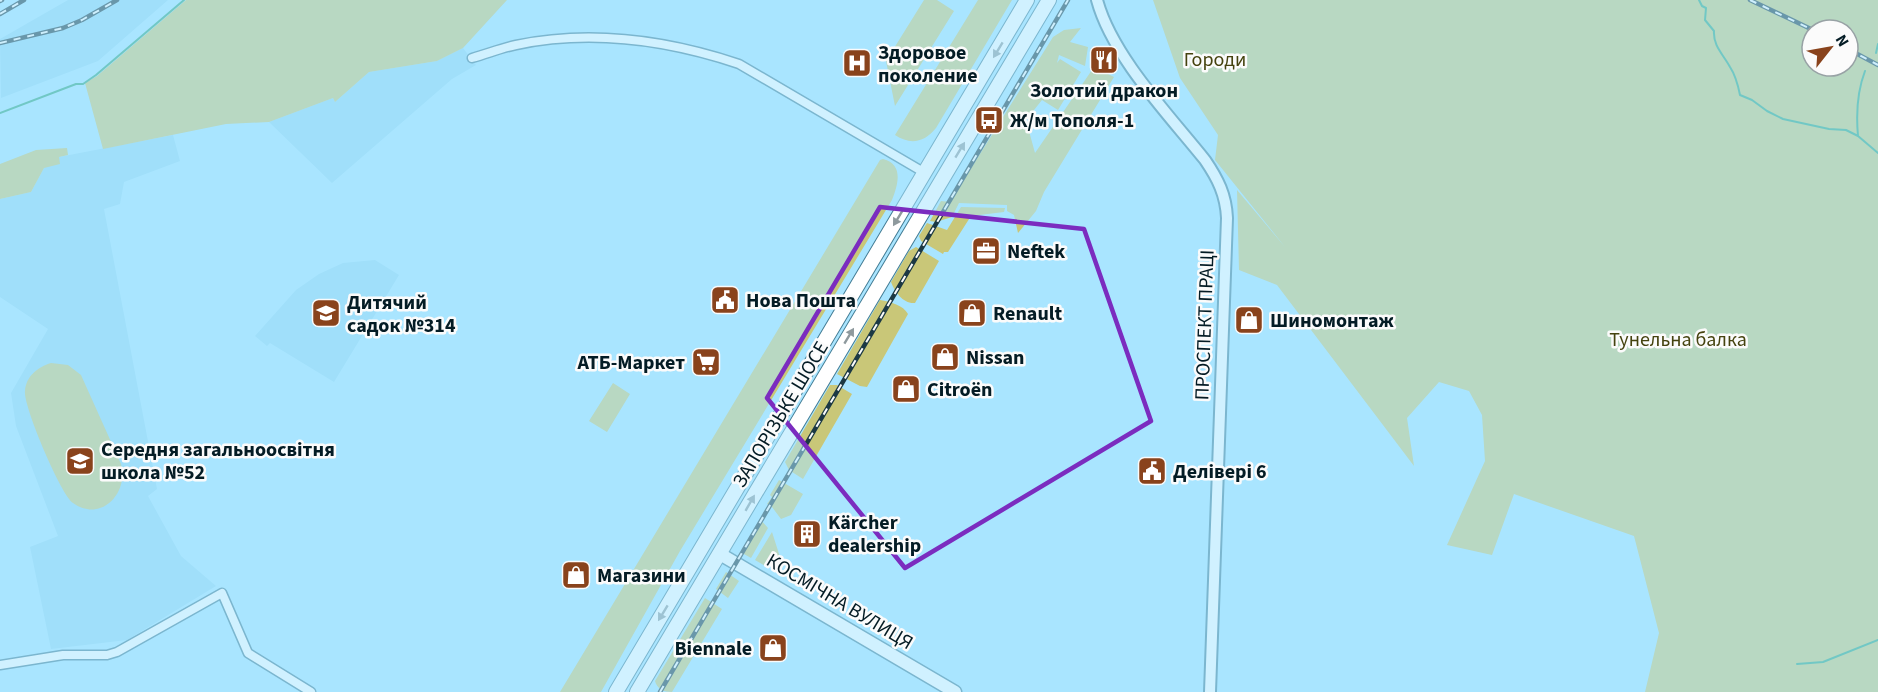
<svg xmlns="http://www.w3.org/2000/svg" width="1878" height="692" font-family="'Source Sans 3',sans-serif">
  <rect width="100%" height="100%" fill="#a9e5ff"/>
  <!-- built -->
  <path fill="#95d7f4" d="M68,0H168L98,61L1,98L0,39Z
    M463,48L476,65L452,79L332,183L269,122L333,98L335,102L369,72L437,61Z
    M173,135L180,161L124,182L120,204L104,209L157,489L148,496L181,556L216,586L127,640L51,649L30,547L58,536L16,426L11,393L48,329L0,297V199L31,192L44,168L59,157Z
    M375,260L399,275L334,382L270,343L267,346L255,336L296,290L319,274L343,263Z"/>
  <!-- green -->
  <path fill="#c9c778" fill-rule="evenodd" d="M186,0H507L463,48L437,61L369,72L335,102L333,98L269,122L226,124L103,149L85,83L97,76Z
    M924,0H937L954,11L895,106L886,61Z
    M978,0H1012L936,128C924,143 910,145 895,135Z
    M1153,0H1878V692H1645L1659,633L1634,536L1514,494L1492,555L1447,545L1485,461L1482,415L1469,391L1439,382L1407,418L1414,466L1277,285L1239,270L1237,190L1285,247L1215,160L1218,135L1180,78ZM1812,30H1848V66H1812Z
    M1081,28L1070,42L1088,47L1085,66L1059,55L1057,63L1060,59L1081,72L1058,110L1042,100L1026,120L1035,153L1094,67L1114,77L1044,192L1036,211L1018,233L1014,215L1007,211V205L959,203L952,217L936,222L930,221L941,201L950,202L1053,37L1064,30Z
    M67,148L68,155L59,157L60,164L44,168L31,192L0,199V164L36,150Z
    M883,159C904,164 898,185 892,200L680,551L601,692H560L880,160Z
    M961,207L1005,208L1004,212L971,216L948,252H944L943,254L921,241L919,236L927,223L947,230Z
    M916,247L939,261L915,303C903,304 895,292 891,282L909,251Z
    M880,300C891,302 903,305 908,314L867,387L860,386L837,374Z
    M51,363L68,365L81,375L121,464C129,493 101,523 73,503C61,495 23,406 25,391C26,376 38,367 51,363Z
    M613,383L630,394L607,432L589,421Z
    M830,385H837L852,394L803,479L789,470L785,462Z
    M779,480L803,494L791,515L781,519L772,507L767,504L772,497L770,495Z
    M761,520L768,528L751,558L744,554L743,551Z
    M772,532L780,557L767,567L755,560Z
    M726,572L739,581L728,598L716,589Z
    M705,598L722,609L672,692C664,692 657,689 655,681Z"/>
  <g fill="none" stroke-linecap="round" stroke-linejoin="round">
    <!-- stream -->
    <path stroke="#2ea47f" stroke-width="2" d="M1699,0L1702,6L1706,8L1705,20L1714,31C1713,46 1723,54 1730,67C1736,76 1738,85 1740,95L1752,100L1767,111L1783,119L1829,129L1846,130L1858,136L1878,153
      M1876,53L1878,44
      M0,113L76,84H83L96,75L184,0
      M1858,136C1856,114 1857,92 1865,71
      M1797,664L1823,662L1878,640"/>
    <!-- minor casing -->
    <g stroke="#447d95" stroke-width="11">
      <path id="minor" d="M472,58C487,54 501,48 516,45C592,29 667,40 739,64L925,173
        M0,665L63,655H107L117,652L222,593L248,653L311,692"/>
    </g>
    <!-- tertiary casing -->
    <g stroke="#447d95" stroke-width="14">
      <path id="tertiary" d="M1097,0C1112,56 1169,115 1205,160C1218,179 1226,195 1227,218L1210,692"/>
    </g>
    <!-- secondary casing -->
    <g stroke="#447d95" stroke-width="15">
      <path id="secondary" d="M720,554L955,692"/>
    </g>
    <!-- primary casing -->
    <g stroke="#447d95" stroke-width="16">
      <path id="primary" d="M616,692L1027,0
        M637,692L1049,0"/>
    </g>
    <!-- minor -->
    <use href="#minor" stroke="#fff" stroke-width="8"/>
    <!-- tertiary -->
    <use href="#tertiary" stroke="#fff" stroke-width="10"/>
    <!-- secondary -->
    <use href="#secondary" stroke="#fff" stroke-width="12"/>
    <!-- primary -->
    <use href="#primary" stroke="#fff" stroke-width="14"/>
    <!-- rail casing -->
    <g stroke="#1c3944" stroke-width="4.5">
      <path id="rail" d="M1750,0L1813,30
        M0,1L2,0
        M0,14L24,0
        M0,43L63,28L82,20L117,0
        M1848,49L1878,65
        M660,692L1068,0"/>
    </g>
    <!-- rail -->
    <use href="#rail" stroke="#fbfbfb" stroke-width="2" stroke-dasharray="7" stroke-linecap="butt"/>
  </g>
  <!-- one-way arrows -->
  <defs><path id="oneway-solid" d="M-6-.8H1V-3.2L6.5 0L1 3.2V.8H-6Z" transform="scale(1.5)"/></defs>
  <g fill="#8e999d">
    <use href="#oneway-solid" transform="translate(998 50) rotate(121)"/>
    <use href="#oneway-solid" transform="translate(960 150) rotate(-59)"/>
    <use href="#oneway-solid" transform="translate(898 218) rotate(121)"/>
    <use href="#oneway-solid" transform="translate(849 336) rotate(-59)"/>
    <use href="#oneway-solid" transform="translate(750 503) rotate(-60)"/>
    <use href="#oneway-solid" transform="translate(663 613) rotate(121)"/>
  </g>
  <!-- marked area -->
  <path d="M0 0H1878V692H0ZM880,207L1084,229L1151,421L905,568L767,398Z" fill="#a9e5ff" fill-opacity=".55" fill-rule="evenodd"/>
  <path fill="none" stroke="#7b2cbf" stroke-width="4.5" stroke-linejoin="round" d="M880,207L1084,229L1151,421L905,568L767,398Z"/>
  <!-- icons -->
  <defs>
    <g id="restaurant-square" transform="scale(1.5)"><rect x="-9" y="-9" width="18" height="18" rx="4" fill="#89431c" stroke="#fbfbfb"/><path d="M-5-6h1v4h1v-4h1v4h1v-4h1v5L-1.5 .5V6h-2V.5L-5-1ZM5-6V6H3V1.5H1.5Q1.5-4 5-6Z" fill="#fff"/></g>
    <g id="hospital-square" transform="scale(1.5)"><rect x="-9" y="-9" width="18" height="18" rx="4" fill="#89431c" stroke="#fbfbfb"/><path d="M-5-5h3v3.5h4V-5h3V5h-3V1.5h-4V5h-3Z" fill="#fff"/></g>
    <g id="bus-square" transform="scale(1.5)"><rect x="-9" y="-9" width="18" height="18" rx="4" fill="#89431c" stroke="#fbfbfb"/><path d="M-5-6H5V4H4V6H2V4H-2V6H-4V4H-5ZM-3.5-4V0h7V-4ZM-3.5 1.2v1.5H-2V1.2ZM2 1.2v1.5H3.5V1.2Z" fill="#fff"/></g>
    <g id="office-square" transform="scale(1.5)"><rect x="-9" y="-9" width="18" height="18" rx="4" fill="#89431c" stroke="#fbfbfb"/><path d="M-6-3h4V-5.5h4V-3h4V5H-6ZM-1-4.5V-3h2v-1.5ZM-6 0V1H6V0Z" fill="#fff"/></g>
    <g id="civic-square" transform="scale(1.5)"><rect x="-9" y="-9" width="18" height="18" rx="4" fill="#89431c" stroke="#fbfbfb"/><path d="M-.6-6.5H3V-4.5H.6V-3L4-1V1h2V6H-6V1h2V-1L-.6-3ZM-1.2 2.5V6h2.4V2.5Z" fill="#fff"/></g>
    <g id="school-square" transform="scale(1.5)"><rect x="-9" y="-9" width="18" height="18" rx="4" fill="#89431c" stroke="#fbfbfb"/><path d="M0-5L7-2L0 1L-7-2ZM-4 1L0 2.5L4 1V4Q0 6-4 4Z" fill="#fff"/></g>
    <g id="shop-square" transform="scale(1.5)"><rect x="-9" y="-9" width="18" height="18" rx="4" fill="#89431c" stroke="#fbfbfb"/><path d="M-5-2.5h2.3a2.7 3.5 0 0 1 5.4 0H5L5.5 6h-11ZM-1.5-2.5h3a1.5 2.3 0 0 0-3 0Z" fill="#fff"/></g>
    <g id="supermarket-square" transform="scale(1.5)"><rect x="-9" y="-9" width="18" height="18" rx="4" fill="#89431c" stroke="#fbfbfb"/><path d="M-6-5.5h2.5l.6 2H6L4.5 2H-2.5L-4.4-4H-6ZM-1.5 3.2a1.3 1.3 0 1 0 .1 0ZM3 3.2a1.3 1.3 0 1 0 .1 0Z" fill="#fff"/></g>
    <g id="building-square" transform="scale(1.5)"><rect x="-9" y="-9" width="18" height="18" rx="4" fill="#89431c" stroke="#fbfbfb"/><path d="M-4-6H4V6H1V3H-1V6H-4ZM-2.5-4.3h1.7v1.8h-1.7ZM.8-4.3h1.7v1.8H.8ZM-2.5-1h1.7V.8h-1.7ZM.8-1h1.7V.8H.8Z" fill="#fff"/></g>
  </defs>
  <g fill-rule="evenodd">
    <use href="#restaurant-square" x="1104" y="60"/>
    <use href="#hospital-square" x="857" y="63"/>
    <use href="#bus-square" x="989" y="120"/>
    <use href="#office-square" x="986" y="251"/>
    <use href="#civic-square" x="725" y="300"/>
    <use href="#school-square" x="326" y="313"/>
    <use href="#shop-square" x="972" y="313"/>
    <use href="#shop-square" x="1249" y="320"/>
    <use href="#shop-square" x="945" y="357"/>
    <use href="#supermarket-square" x="706" y="362"/>
    <use href="#shop-square" x="906" y="389"/>
    <use href="#school-square" x="80" y="461"/>
    <use href="#civic-square" x="1152" y="471"/>
    <use href="#building-square" x="807" y="534"/>
    <use href="#shop-square" x="576" y="575"/>
    <use href="#shop-square" x="773" y="648"/>
  </g>
  <g text-anchor="middle" stroke-width="5" stroke-linejoin="round" paint-order="stroke">
    <!-- poi labels -->
    <g font-size="20" font-weight="bold" fill="#041c25" stroke="#fbfbfb" text-anchor="start">
      <text x="878" y="59">Здоровое<tspan x="878" dy="23">поколение</tspan></text>
      <text x="1104" y="97" text-anchor="middle">Золотий дракон</text>
      <text x="1010" y="127">Ж/м Тополя-1</text>
      <text x="1007" y="258">Neftek</text>
      <text x="746" y="307">Нова Пошта</text>
      <text x="347" y="309">Дитячий<tspan x="347" dy="23">садок №314</tspan></text>
      <text x="993" y="320">Renault</text>
      <text x="1270" y="327">Шиномонтаж</text>
      <text x="966" y="364">Nissan</text>
      <text x="685" y="369" text-anchor="end">АТБ-Маркет</text>
      <text x="927" y="396">Citroën</text>
      <text x="101" y="456">Середня загальноосвітня<tspan x="101" dy="23">школа №52</tspan></text>
      <text x="1173" y="478">Делівері 6</text>
      <text x="828" y="529">Kärcher<tspan x="828" dy="23">dealership</tspan></text>
      <text x="597" y="582">Магазини</text>
      <text x="752" y="655" text-anchor="end">Biennale</text>
    </g>
    <!-- park labels -->
    <g font-size="20" fill="#45430f" stroke="#fbfbfb">
      <text x="1215" y="66">Городи</text>
      <text x="1678" y="346">Тунельна балка</text>
    </g>
    <!-- street labels -->
    <g font-size="20" fill="#041c25" stroke="#fbfbfb">
      <text transform="translate(1204 325) rotate(-88)" y="7">ПРОСПЕКТ ПРАЦІ</text>
      <text transform="translate(780 414) rotate(-59)" y="7">ЗАПОРІЗЬКЕ ШОСЕ</text>
      <text transform="translate(840 601) rotate(31)" y="7">КОСМІЧНА ВУЛИЦЯ</text>
    </g>
  </g>
  <!-- north arrow -->
  <g transform="translate(1830 48) rotate(59)"><circle r="28" fill="#fbfbfb" stroke="#98a2a5" stroke-width="1.5"/>
  <path d="M0-4.5L10 22L0 15L-10 22Z" fill="#89431c"/>
  <text y="-9" font-size="16" font-weight="bold" text-anchor="middle" fill="#041c25">N</text>
  </g>
</svg>
